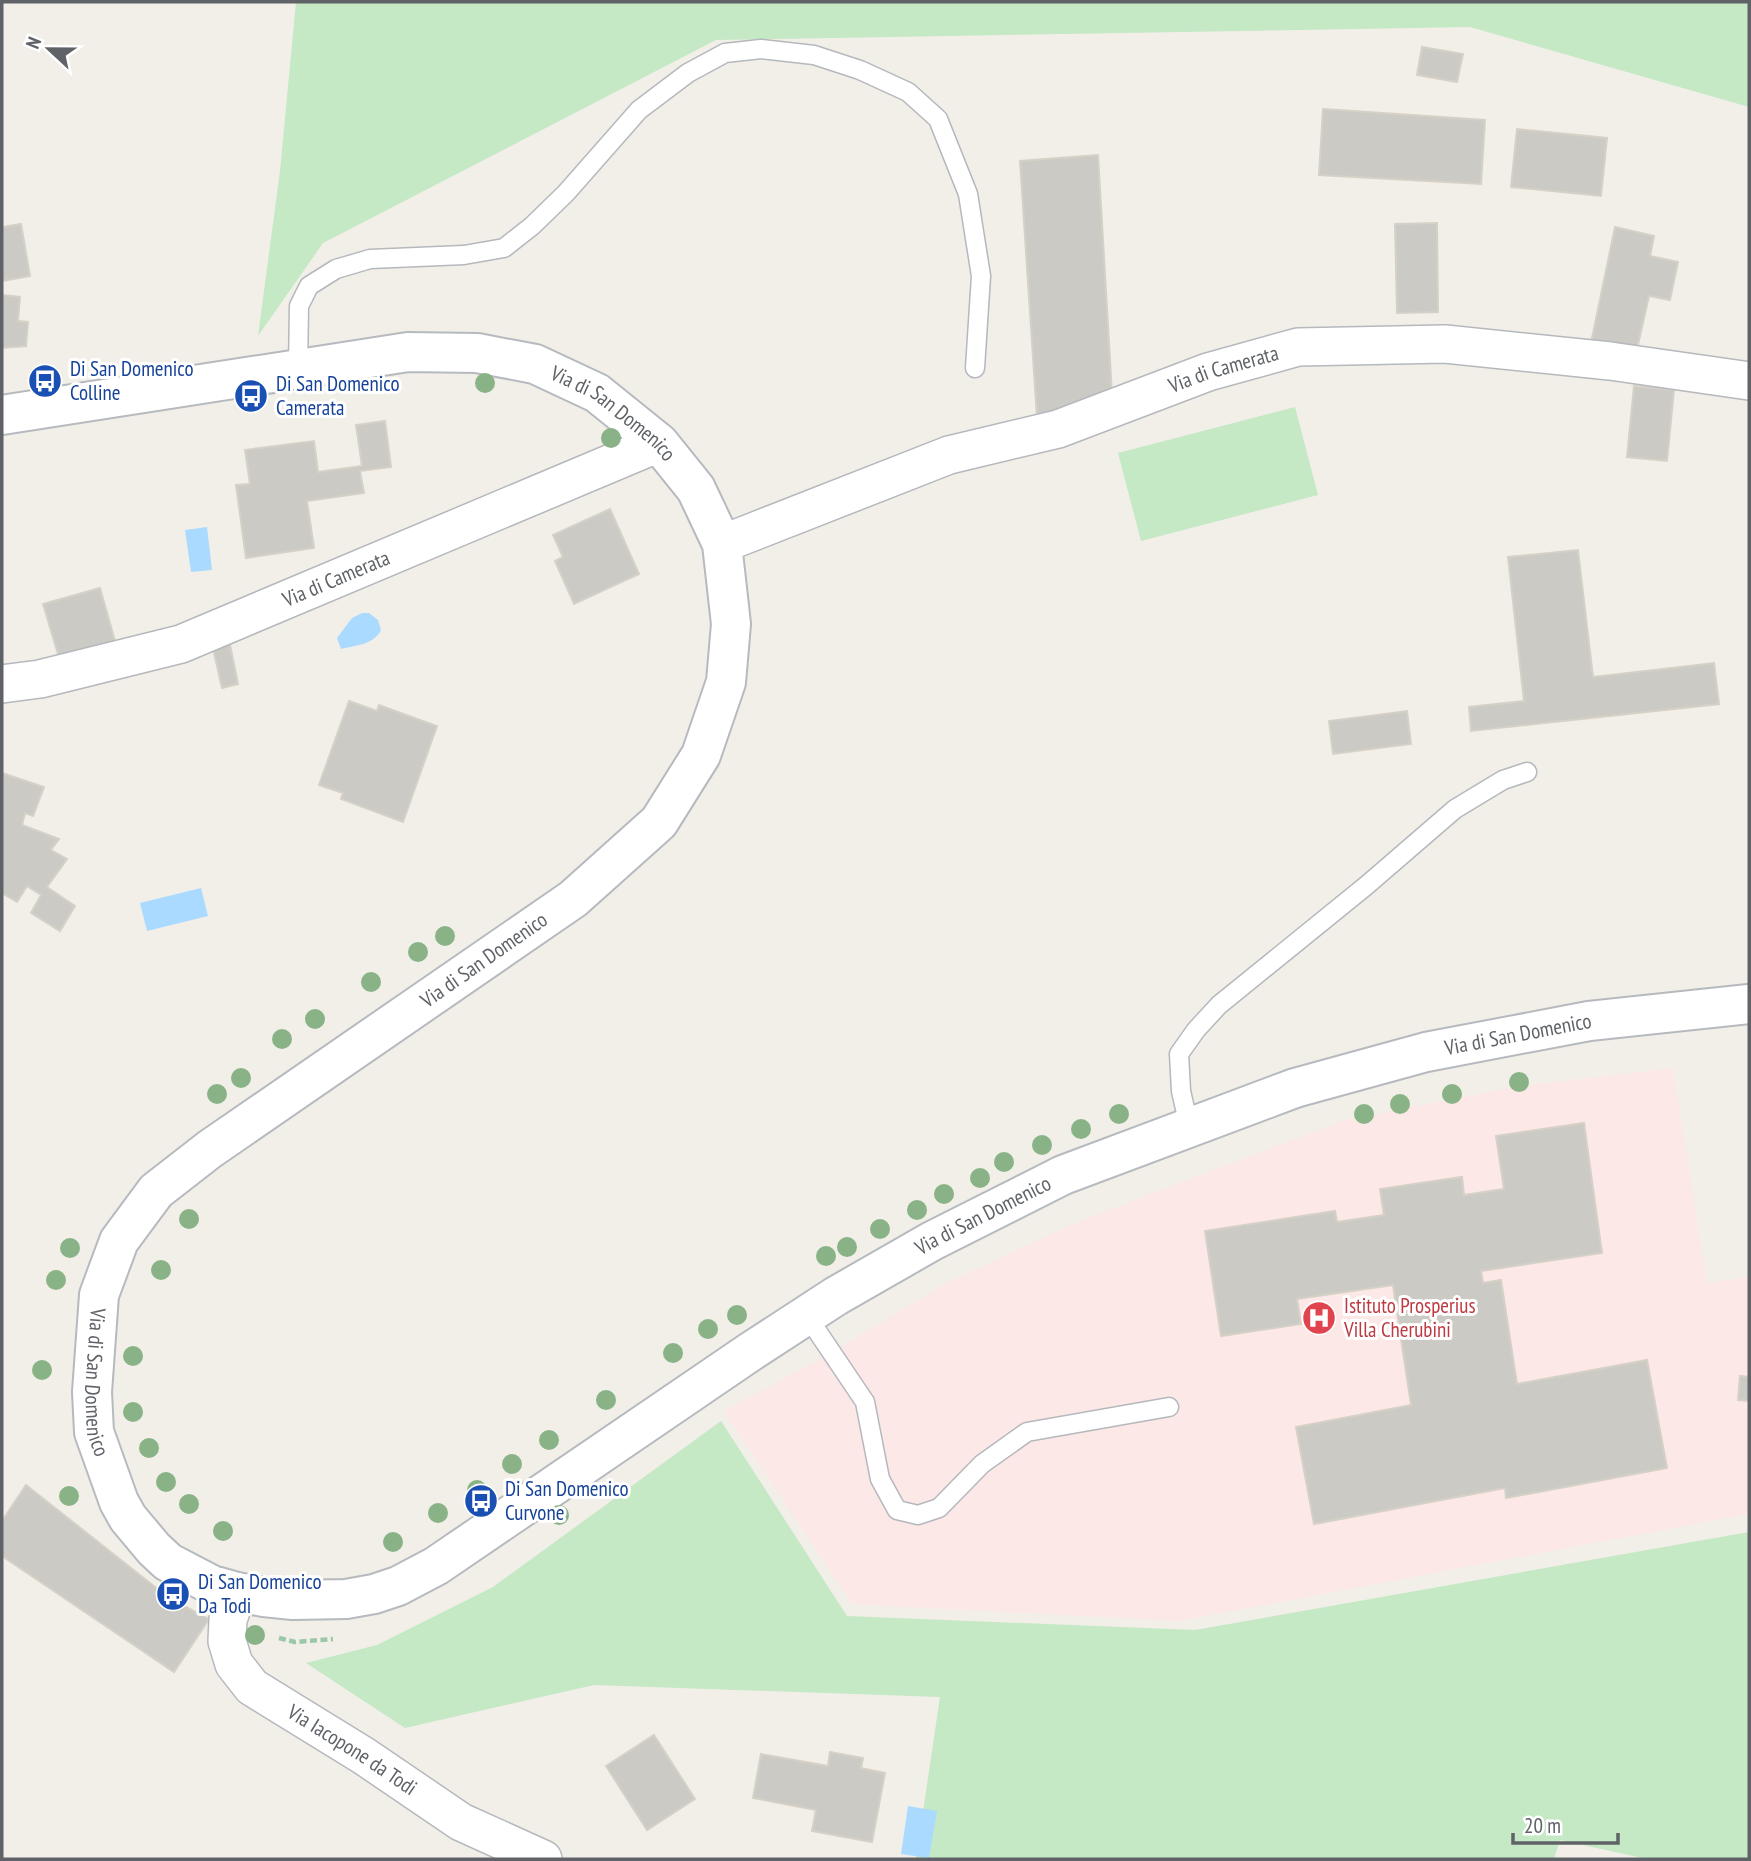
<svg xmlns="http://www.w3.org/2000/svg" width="1751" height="1861" font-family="'PT Sans Narrow',sans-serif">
  <rect width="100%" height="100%" fill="#f1efe8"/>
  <!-- medical -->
  <path fill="#fce8e6" d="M1673,1068L1707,1283L1749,1277V1514L1179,1621L852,1604L724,1411L831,1353L945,1284L1070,1225L1342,1121L1519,1086Z"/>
  <!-- green -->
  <path fill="#c5e8c5" d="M296,2H1749V107L1470,27L716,40L323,243L258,336L280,171Z
    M1295,407L1318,495L1141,541L1118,453Z
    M721,1421L847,1616L1195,1630L1749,1532V1852L1747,1859H1647L1560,1840L1554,1859H916L940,1697L594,1685L405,1728L306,1663L377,1645L493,1587Z"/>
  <!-- water -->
  <path fill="#aadaff" d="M207,527L212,570L191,572L185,530Z
    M362,613H369L378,620L381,630C373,645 357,645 341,649L337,638L352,618Z
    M201,888L208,916L147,931L140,903Z
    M908,1806L937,1811L929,1858L901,1854Z"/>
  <!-- building -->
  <path fill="#cccac5" stroke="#d6d1c6" stroke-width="2" d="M1422,47L1463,54L1457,82L1417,75Z
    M1323,109L1485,120L1481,184L1319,175Z
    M1517,129L1607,138L1601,196L1511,187Z
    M1098,155L1112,394L1037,418L1020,161Z
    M1437,223L1438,312L1397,313L1395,224Z
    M21,224L30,276L2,281V227Z
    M1615,227L1654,236L1650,256L1678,262L1670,300L1649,296L1635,358L1590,348Z
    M2,295L20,297L18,321L28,322L26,346L2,348Z
    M1634,386L1674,390L1667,461L1627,457Z
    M385,421L391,467L360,471L364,493L307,501L314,548L246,558L236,485L250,484L245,450L314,441L318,472L362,466L356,425Z
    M610,509L639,574L574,604L555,561L563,557L553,535Z
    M1578,550L1593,677L1714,663L1719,704L1471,731L1469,707L1524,701L1508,557Z
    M100,588L117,648L61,664L43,604Z
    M229,640L238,684L222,688L212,644Z
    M349,701L377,711L379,705L437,726L403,822L341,799L343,793L319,785Z
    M1407,711L1411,744L1333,754L1329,721Z
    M2,773L44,787L33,816L25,813L22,825L59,839L51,850L67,859L47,887L75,906L60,931L31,913L41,895L27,886L17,902L2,893Z
    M1584,1123L1602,1253L1481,1271L1483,1283L1501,1280L1517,1384L1647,1360L1667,1468L1506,1498L1505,1488L1314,1524L1296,1427L1411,1405L1393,1285L1297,1299L1301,1324L1221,1336L1205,1231L1335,1211L1337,1222L1384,1215L1380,1189L1462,1177L1464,1195L1504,1189L1496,1136Z
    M1740,1376L1749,1377V1401L1738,1400Z
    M26,1485L169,1598L209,1619L174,1672L2,1556V1521Z
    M654,1735L695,1799L647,1830L606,1766Z
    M830,1752L863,1758L861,1768L885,1773L872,1842L812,1831L816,1810L753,1798L761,1754L828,1766Z"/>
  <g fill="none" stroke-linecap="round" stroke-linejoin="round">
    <!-- lane casing -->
    <g stroke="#b5b8bc" stroke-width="21">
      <path id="lane" d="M298,369L299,306L309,286L336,269L370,259L464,255L504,248L532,226L566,193L639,110L688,73L725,53L761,49L814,55L860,70L908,92L938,119L968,194L981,276L975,368
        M1189,1126L1181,1091L1179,1054L1196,1030L1219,1005L1367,885L1455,809L1503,780L1527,772
        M807,1316L865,1402L880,1479L897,1510L918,1515L939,1508L982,1464L1027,1432L1169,1407"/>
    </g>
    <!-- street casing -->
    <g stroke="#b5b8bc" stroke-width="40">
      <g id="street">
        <path id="s1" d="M722,544L949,455L1058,429L1208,372L1298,347L1445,344L1610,361L1749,381"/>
        <path id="s2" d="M2,684L40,679L181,644L659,443"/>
        <path id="s3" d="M237,1592L228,1620L227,1641L234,1664L252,1687L364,1756L461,1822L543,1859"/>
      </g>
    </g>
    <!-- secondary casing -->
    <g stroke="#b6babf" stroke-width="42">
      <g id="secondary">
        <path id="s4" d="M2,415L408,352L477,353L535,364L597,393L659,443L696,489L722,544L731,624L726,682L701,755L659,822L573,899L210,1149L156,1191L119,1241L99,1295L92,1392L94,1432L119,1502L128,1518L154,1549L168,1562L212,1585L237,1592L264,1597L293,1600L346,1599L374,1594L398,1586L436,1566L750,1352L836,1296L932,1241L1063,1175L1295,1088L1426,1052L1589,1021L1749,1004"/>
      </g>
    </g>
    <!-- path -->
    <path stroke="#9cc7a9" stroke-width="4.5" stroke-dasharray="7 3.5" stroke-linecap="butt" d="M279,1638L295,1642L333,1639"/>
    <!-- lane -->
    <use href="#lane" stroke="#fff" stroke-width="18"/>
    <!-- street -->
    <use href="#street" stroke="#fff" stroke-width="37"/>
    <!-- secondary -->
    <use href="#secondary" stroke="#fff" stroke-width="38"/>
  </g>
  <!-- trees -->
  <g fill="#89b387">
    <circle cx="485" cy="383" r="10"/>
    <circle cx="611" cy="438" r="10"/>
    <circle cx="445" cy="936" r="10"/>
    <circle cx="418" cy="952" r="10"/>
    <circle cx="371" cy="982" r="10"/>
    <circle cx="315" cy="1019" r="10"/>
    <circle cx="282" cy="1039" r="10"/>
    <circle cx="241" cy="1078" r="10"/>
    <circle cx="1519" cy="1082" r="10"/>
    <circle cx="217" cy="1094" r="10"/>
    <circle cx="1452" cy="1094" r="10"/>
    <circle cx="1400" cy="1104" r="10"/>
    <circle cx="1119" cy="1114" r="10"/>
    <circle cx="1364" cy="1114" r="10"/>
    <circle cx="1081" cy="1129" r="10"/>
    <circle cx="1042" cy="1145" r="10"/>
    <circle cx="1004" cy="1162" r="10"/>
    <circle cx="980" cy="1178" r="10"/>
    <circle cx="944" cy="1194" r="10"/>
    <circle cx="917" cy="1210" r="10"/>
    <circle cx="189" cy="1219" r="10"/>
    <circle cx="880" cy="1229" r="10"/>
    <circle cx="847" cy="1247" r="10"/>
    <circle cx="70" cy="1248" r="10"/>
    <circle cx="826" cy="1256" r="10"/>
    <circle cx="161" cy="1270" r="10"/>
    <circle cx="56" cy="1280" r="10"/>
    <circle cx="737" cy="1315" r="10"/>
    <circle cx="708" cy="1329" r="10"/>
    <circle cx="673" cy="1353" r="10"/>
    <circle cx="133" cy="1356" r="10"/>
    <circle cx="42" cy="1370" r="10"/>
    <circle cx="606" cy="1400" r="10"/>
    <circle cx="133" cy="1412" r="10"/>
    <circle cx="549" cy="1440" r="10"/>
    <circle cx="149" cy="1448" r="10"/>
    <circle cx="512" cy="1464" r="10"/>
    <circle cx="166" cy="1482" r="10"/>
    <circle cx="477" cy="1490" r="10"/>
    <circle cx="69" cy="1496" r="10"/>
    <circle cx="189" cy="1504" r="10"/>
    <circle cx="438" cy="1513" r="10"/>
    <circle cx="559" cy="1515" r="10"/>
    <circle cx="223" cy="1531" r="10"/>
    <circle cx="393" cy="1542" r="10"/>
    <circle cx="255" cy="1635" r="10"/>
  </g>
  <!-- icons -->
  <defs>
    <g id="bus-disc" transform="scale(1.75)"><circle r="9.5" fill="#1a4fb4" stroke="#fff"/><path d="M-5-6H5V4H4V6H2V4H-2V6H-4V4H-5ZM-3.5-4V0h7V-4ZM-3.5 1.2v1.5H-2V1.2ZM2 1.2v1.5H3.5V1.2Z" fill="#fff"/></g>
    <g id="hospital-disc" transform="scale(1.75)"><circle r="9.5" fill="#e0444e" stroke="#fff"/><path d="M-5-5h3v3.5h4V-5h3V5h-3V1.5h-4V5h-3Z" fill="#fff"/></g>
  </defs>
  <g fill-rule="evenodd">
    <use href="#bus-disc" x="45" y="381"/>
    <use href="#bus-disc" x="251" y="396"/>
    <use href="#hospital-disc" x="1319" y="1318"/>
    <use href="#bus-disc" x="481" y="1501"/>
    <use href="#bus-disc" x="173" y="1594"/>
  </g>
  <g text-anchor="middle" stroke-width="6" stroke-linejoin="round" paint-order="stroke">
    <!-- transit labels -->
    <g font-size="21" fill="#164399" stroke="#fff" text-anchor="start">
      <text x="70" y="376">Di San Domenico<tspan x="70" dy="24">Colline</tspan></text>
      <text x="276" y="391">Di San Domenico<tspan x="276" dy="24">Camerata</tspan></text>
      <text x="505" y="1496">Di San Domenico<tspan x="505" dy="24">Curvone</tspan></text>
      <text x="198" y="1589">Di San Domenico<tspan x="198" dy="24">Da Todi</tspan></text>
    </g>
    <!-- street labels -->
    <g font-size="21" fill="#5f6368" stroke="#fff">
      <text dy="7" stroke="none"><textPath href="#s1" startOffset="532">Via di Camerata</textPath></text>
      <text dy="7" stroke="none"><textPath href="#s4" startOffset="632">Via di San Domenico</textPath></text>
      <text dy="7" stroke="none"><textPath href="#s2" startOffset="352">Via di Camerata</textPath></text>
      <text transform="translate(484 960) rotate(-35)" y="7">Via di San Domenico</text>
      <text dy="7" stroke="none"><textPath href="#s4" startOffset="3635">Via di San Domenico</textPath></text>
      <text dy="7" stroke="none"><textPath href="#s4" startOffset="3068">Via di San Domenico</textPath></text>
      <text dy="7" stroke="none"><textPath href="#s4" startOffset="1934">Via di San Domenico</textPath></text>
      <text dy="7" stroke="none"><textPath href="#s3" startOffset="222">Via Iacopone da Todi</textPath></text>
    </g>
    <!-- health labels -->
    <g font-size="21" fill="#be3a42" stroke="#fff" text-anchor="start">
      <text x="1344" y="1313">Istituto Prosperius<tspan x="1344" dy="24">Villa Cherubini</tspan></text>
    </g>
  </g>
  <!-- border -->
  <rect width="1751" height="1861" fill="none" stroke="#5f6368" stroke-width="7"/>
  <!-- north arrow -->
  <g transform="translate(49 49) rotate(292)" stroke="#ffffff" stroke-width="5" paint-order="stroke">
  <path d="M0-5L12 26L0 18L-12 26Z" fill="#5f6368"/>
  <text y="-10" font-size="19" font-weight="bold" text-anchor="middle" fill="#5f6368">N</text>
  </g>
  <!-- scale -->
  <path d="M1513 1833v10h105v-10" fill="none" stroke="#5f6368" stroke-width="3.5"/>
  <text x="1524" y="1833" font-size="21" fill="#5f6368" stroke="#ffffff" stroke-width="5" paint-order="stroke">20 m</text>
</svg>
